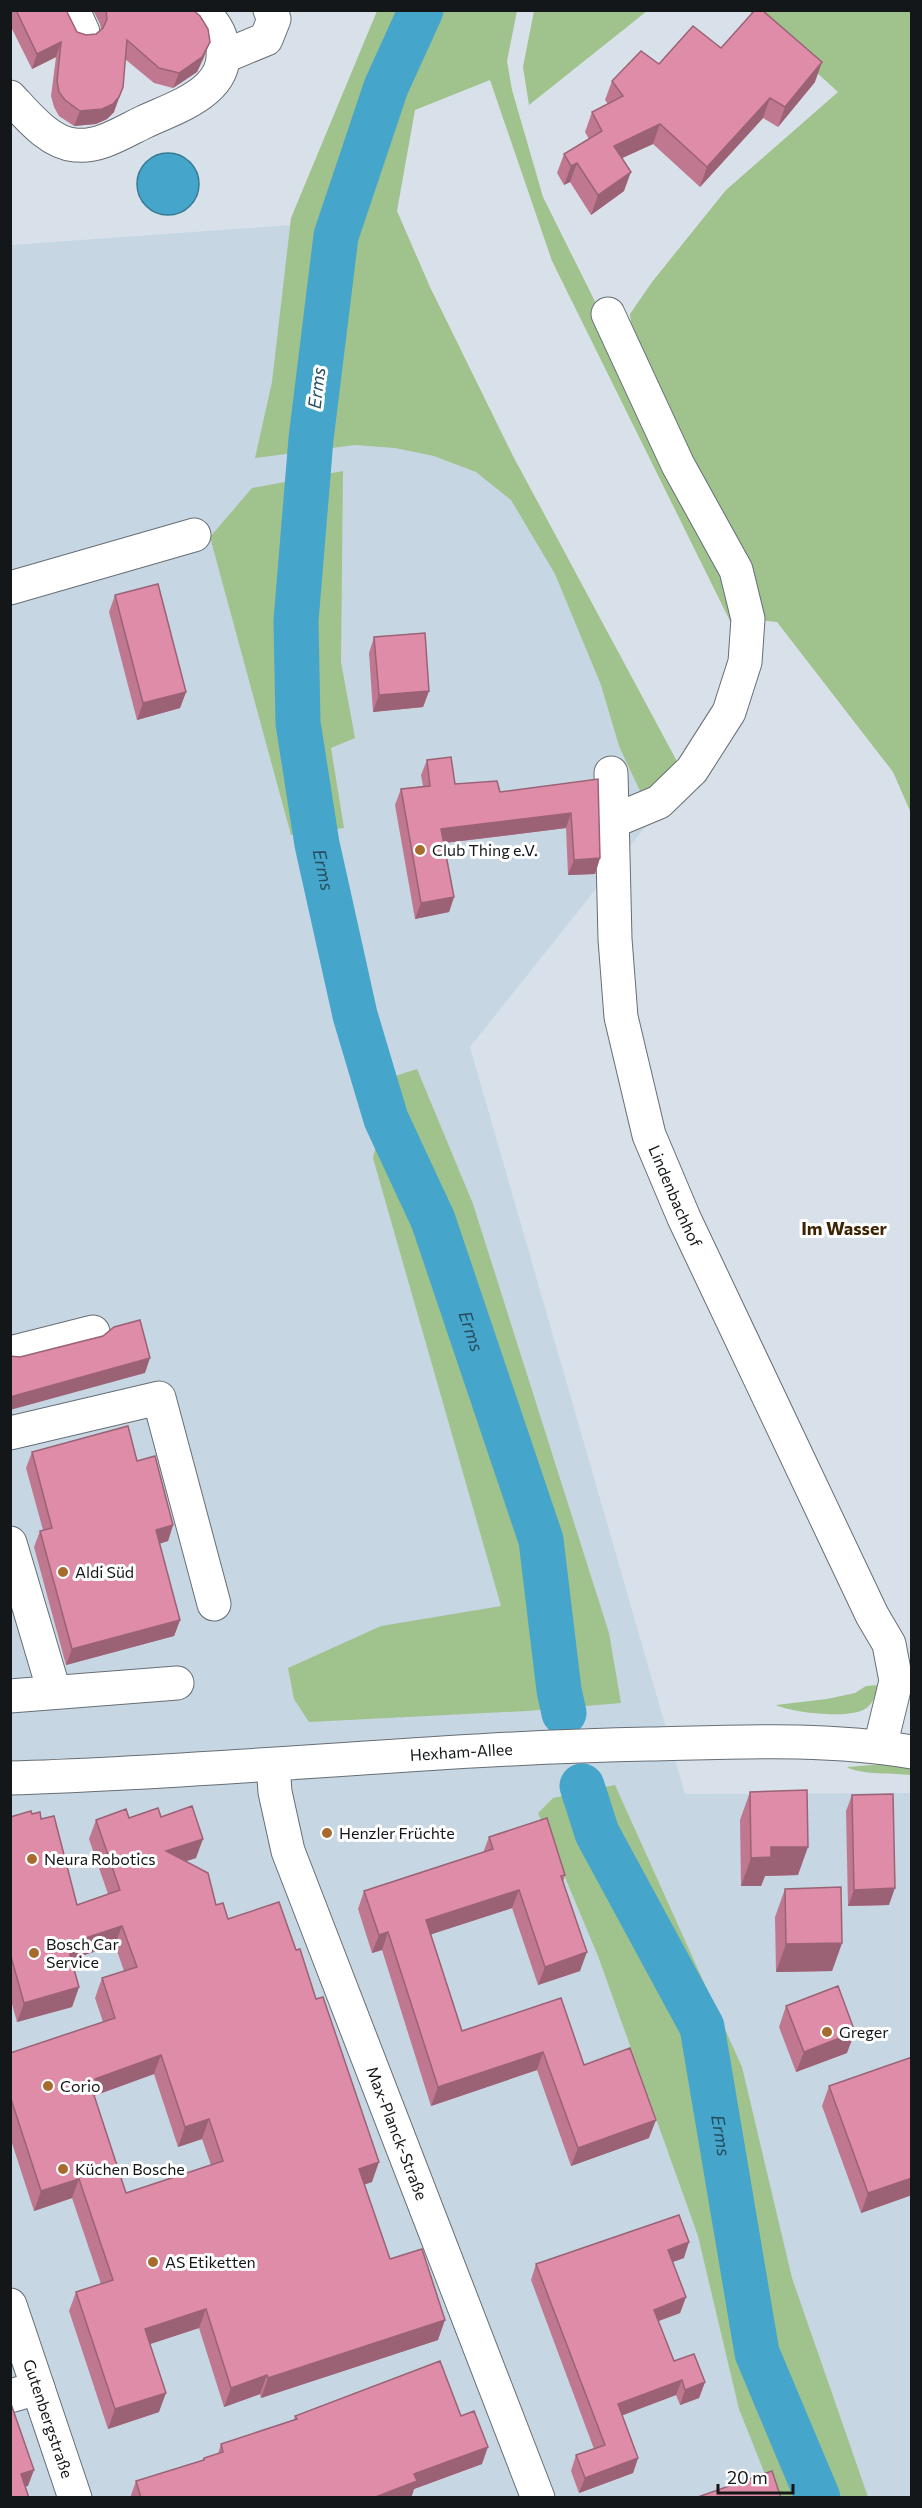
<svg xmlns="http://www.w3.org/2000/svg" width="922" height="2508" font-family="Commissioner,sans-serif">
  <rect width="100%" height="100%" fill="#d8e1e9"/>
  <!-- built -->
  <path fill="#c7d6e3" d="M376,219L670,796L470,1047L685,1794L911,1793V2497L11,2498V245Z"/>
  <!-- green -->
  <path fill="#a0c28c" d="M377,11H517L507,61L512,90L543,197L730,573L736,633L552,261L490,80L415,110L397,211L430,287L513,456L680,767L658,794L640,791L619,746L601,685L555,574L511,500L476,472L434,456L395,448L355,445L255,458L272,382L291,218Z
    M534,11V10L647,11L529,105L523,67Z
    M749,11H911V813L893,772L777,622L756,620L632,332L630,314L652,282L726,190L838,92Z
    M343,471L341,662L355,738L331,748L344,828L291,835L210,537L252,488Z
    M417,1069L473,1204L609,1633L621,1703L527,1711L309,1722L294,1699L288,1668L381,1626L501,1606L373,1158L392,1077Z
    M879,1685C875,1695 874,1703 865,1709C850,1719 792,1713 776,1705L827,1699L855,1693L866,1686Z
    M885,1764L911,1767V1775C896,1773 859,1775 847,1767Z
    M615,1785L742,2067L792,2278L868,2497H774L739,2409L698,2236L598,1956L538,1813L553,1798Z"/>
  <!-- water -->
  <path fill="#46a5cb" stroke="#377a96" stroke-width="1.5" d="M137 184a31 31 0 1 1 62 0a31 31 0 1 1-62 0Z"/>
  <g fill="none" stroke-linecap="round" stroke-linejoin="round">
    <!-- stream -->
    <path stroke="#377a96" stroke-width="8" d="M421,11L422,10"/>
    <!-- river -->
    <g stroke="#46a5cb" stroke-width="45">
      <path id="s1" d="M421,10L386,87L336,236L311,439L296,621L298,723L317,844L355,1015L386,1119L433,1220L541,1540L559,1690L564,1713"/>
      <path id="s2" d="M582,1786L597,1833L702,2027L757,2353L818,2498"/>
    </g>
    <!-- minor casing -->
    <g stroke="#666e75" stroke-width="35">
      <g id="minor">
        <path d="M73,10L83,32"/>
        <path d="M225,56L266,39L274,19L270,10"/>
        <path d="M10,97C27,115 49,143 75,145C99,148 123,132 144,122C178,106 232,91 222,43C219,29 211,19 200,10"/>
        <path d="M608,314L678,465L736,570L748,619L745,662L729,712L692,770L659,802L611,822"/>
        <path d="M10,588L194,535"/>
        <path id="s3" d="M611,773L615,939L621,1017L649,1135L684,1218L872,1615L889,1644L896,1681L880,1747"/>
        <path d="M10,1353L93,1332"/>
        <path d="M10,1433L159,1398L214,1604"/>
        <path d="M10,1543L54,1691"/>
        <path d="M10,1696L177,1683"/>
        <path id="s4" d="M273,1765L275,1792L288,1851L538,2498"/>
        <path id="s5" d="M10,2305L75,2498"/>
        <path d="M10,2396L38,2388"/>
      </g>
    </g>
    <!-- major casing -->
    <g stroke="#666e75" stroke-width="35">
      <g id="major">
        <path id="s6" d="M10,1778C224,1772 436,1748 649,1744C736,1742 826,1737 912,1752"/>
      </g>
    </g>
    <!-- minor -->
    <use href="#minor" stroke="#fff" stroke-width="33"/>
    <!-- major -->
    <use href="#major" stroke="#fff" stroke-width="33"/>
  </g>
  <!-- wall -->
  <path fill="#bf7890" fill-rule="evenodd" d="M10,10H66L77,32L86,35L96,34L101,30L100,24L93,10H193L204,57L197,72L173,88L154,83L125,59L114,112L107,119L96,124L74,126L59,116L54,107L51,96L56,57L32,69L10,25Z
    M721,48L815,82L778,127L763,118L700,187L653,144L622,158L624,191L591,215L570,182L564,185L557,173L564,154L589,139L585,132L592,112L608,104L605,100L612,81L659,64Z
    M115,595L186,692L180,708L137,720L109,612Z
    M374,637L429,691L423,707L373,712L369,653Z
    M427,760L455,784L500,792L598,779L600,858L595,874L568,875L566,828L444,843L454,897L449,912L415,919L395,805L401,789L423,786L421,775Z
    M32,1452L137,1461L173,1525L168,1541L159,1544L180,1620L174,1636L66,1665L34,1547L40,1531L43,1530L26,1468Z
    M750,1792L798,1875L765,1876L761,1886H741L740,1820Z
    M852,1795L889,1905L848,1906L846,1811Z
    M32,1814L41,1819L77,1905L108,1894L89,1839L96,1820L161,1817L196,1858L185,1861L216,1905L228,1919L372,2182L364,2184L390,2259L438,2340L261,2398L260,2394L224,2407L199,2328L150,2344L159,2412L108,2429L69,2311L76,2292L101,2284L72,2198L34,2211L10,2137V2053L103,2022L95,1998L102,1978L124,1971L115,1945L72,1959L79,1987L72,2007L17,2022L10,1997V1817ZM154,2074L178,2147L202,2139L211,2165L126,2193L94,2096Z
    M489,1837L565,1875L563,1882L580,1971L538,1985L512,1908L431,1934L462,2031L561,1998L584,2065L649,2138L571,2166L537,2070L431,2106L382,1950L372,1953L358,1909L364,1891L483,1853Z
    M785,1889L842,1943L832,1971L776,1972L775,1917Z
    M786,2006L847,2053L796,2072L779,2027Z
    M912,2057V2195L861,2213L822,2106L829,2086Z
    M684,2258L672,2262L686,2297L680,2313L658,2321L674,2361L705,2382L699,2398L680,2405L676,2395L622,2415L638,2458L633,2473L579,2493L571,2471L576,2455L594,2449L531,2280L536,2264Z
    M295,2416H461L482,2464L414,2489L411,2498H130L136,2481L203,2460L204,2458L218,2454L221,2444L294,2420Z"/>
  <!-- shaded-wall -->
  <path fill="#9b6275" d="M61,42L56,57L32,69L37,54Z
    M210,42L204,57L197,72L173,88L179,73Z
    M822,62L815,82L778,127L785,107Z
    M123,87L114,112L107,119L96,124L74,126L80,111Z
    M770,98L763,118L700,187L707,167Z
    M660,124L653,144L607,165L614,146Z
    M577,163L570,182L564,185L571,166Z
    M631,172L624,191L591,215L598,195Z
    M429,691L423,707L373,712L379,695Z
    M186,692L180,708L137,720L143,703Z
    M571,813L566,828L436,844L441,829Z
    M600,858L595,874L568,875L574,860Z
    M454,897L449,912L415,919L421,903Z
    M150,1358L145,1373L10,1410V1397Z
    M173,1525L168,1541L150,1546L156,1530Z
    M180,1620L174,1636L66,1665L72,1649Z
    M203,1839L196,1858L159,1870L166,1851Z
    M771,1847H808L798,1875L765,1876L761,1886H741L751,1858Z
    M895,1888L889,1905L848,1906L854,1890Z
    M519,1890L512,1908L420,1938L426,1920Z
    M122,1926L115,1945L60,1963L67,1944Z
    M388,1932L382,1950L372,1953L379,1935Z
    M842,1943L832,1971L776,1972L786,1944Z
    M587,1952L580,1971L538,1985L545,1967Z
    M79,1987L72,2007L17,2022L24,2003Z
    M855,2032L847,2053L796,2072L804,2052Z
    M543,2052L537,2070L431,2106L438,2087Z
    M161,2055L154,2074L93,2096L91,2086L95,2079Z
    M209,2119L202,2139L178,2147L185,2127Z
    M656,2120L649,2138L571,2166L578,2148Z
    M379,2162L372,2182L352,2189L359,2169Z
    M912,2178V2195L861,2213L868,2193Z
    M79,2179L72,2198L34,2211L41,2191Z
    M689,2242L684,2258L662,2266L668,2250Z
    M686,2297L680,2313L648,2325L654,2310Z
    M206,2309L199,2328L138,2348L145,2329Z
    M445,2320L438,2340L261,2398L268,2378Z
    M267,2375L260,2394L224,2407L231,2388Z
    M682,2380L676,2395L613,2419L618,2404Z
    M705,2382L699,2398L680,2405L685,2390Z
    M166,2393L159,2412L108,2429L115,2409Z
    M488,2447L482,2464L414,2489L411,2498H373L414,2474Z
    M638,2458L633,2473L579,2493L585,2478Z
    M34,2470L28,2486L15,2490L21,2474Z"/>
  <!-- building -->
  <path fill="#de8ca7" stroke="#9b6275" stroke-width="1.5" fill-rule="evenodd" d="M16,10H66L77,32L86,35L96,34L103,28L107,19L106,10H193L200,16L208,29L210,42L202,57L179,73L159,68L127,40L123,87L119,97L113,104L102,109L80,111L65,100L59,92L57,81L61,42L37,54Z
    M755,10H762L822,62L785,107L770,98L707,167L660,124L614,146L631,172L598,195L577,163L571,166L564,154L602,131L592,112L623,96L612,81L641,51L659,64L693,26L721,48Z
    M158,584L186,692L143,703L115,595Z
    M425,633L429,691L379,695L374,637Z
    M451,757L455,784L497,781L500,792L598,779L600,858L574,860L571,813L441,829L454,897L421,903L401,789L430,786L427,760Z
    M140,1320L150,1358L10,1397V1356L20,1357L103,1336L114,1327Z
    M128,1426L137,1461L155,1456L173,1525L156,1530L180,1620L72,1649L40,1531L52,1528L32,1452Z
    M807,1790L808,1847H771V1857L751,1858L750,1792Z
    M893,1794L895,1888L854,1890L852,1795Z
    M192,1806L203,1839L166,1851L208,1873L216,1905L223,1903L228,1919L279,1902L296,1950L300,1949L316,1999L323,1997L379,2162L359,2169L390,2259L422,2249L445,2320L268,2378L267,2375L231,2388L206,2309L145,2329L166,2393L115,2409L76,2292L113,2280L79,2179L41,2191L10,2096V2053L115,2018L102,1978L137,1967L122,1926L67,1944L79,1987L24,2003L10,1953V1817L31,1811L32,1814L40,1812L41,1819L54,1816L77,1905L120,1890L96,1820L126,1809L129,1818L158,1808L161,1817ZM161,2055L185,2127L209,2119L223,2161L126,2193L91,2086L97,2084L95,2079Z
    M547,1818L565,1875L561,1876L587,1952L545,1967L519,1890L426,1920L462,2031L561,1998L584,2065L630,2048L656,2120L578,2148L543,2052L438,2087L388,1932L379,1935L364,1891L493,1849L489,1837Z
    M841,1887L842,1943L786,1944L785,1889Z
    M838,1986L855,2032L804,2052L786,2006Z
    M912,2057V2178L868,2193L829,2086Z
    M679,2215L689,2242L668,2250L686,2297L654,2310L674,2361L694,2354L705,2382L685,2390L682,2380L618,2404L638,2458L585,2478L576,2455L605,2445L536,2264Z
    M440,2361L461,2416L474,2411L488,2447L414,2474L417,2481L373,2498H141L136,2481L204,2460V2458L223,2452L221,2444L297,2419L295,2416Z
    M10,2401L34,2470L21,2474L29,2498H10Z
    M772,2471L781,2498H695Z"/>
  <!-- markers -->
  <g fill="#a76c2d" stroke="#fff" stroke-width="2">
    <circle cx="420" cy="850" r="6"/>
    <circle cx="63" cy="1572" r="6"/>
    <circle cx="327" cy="1833" r="6"/>
    <circle cx="32" cy="1859" r="6"/>
    <circle cx="34" cy="1953" r="6"/>
    <circle cx="827" cy="2032" r="6"/>
    <circle cx="48" cy="2086" r="6"/>
    <circle cx="63" cy="2169" r="6"/>
    <circle cx="153" cy="2262" r="6"/>
  </g>
  <g text-anchor="middle" stroke-width="6" stroke-linejoin="round" paint-order="stroke">
    <!-- poi labels -->
    <g font-size="16" fill="#141719" stroke="#fff" text-anchor="start">
      <text x="432" y="856">Club Thing e.V.</text>
      <text x="75" y="1578">Aldi Süd</text>
      <text x="339" y="1839">Henzler Früchte</text>
      <text x="44" y="1865">Neura Robotics</text>
      <text x="46" y="1950">Bosch Car<tspan x="46" dy="18">Service</tspan></text>
      <text x="839" y="2038">Greger</text>
      <text x="60" y="2092">Corio</text>
      <text x="75" y="2175">Küchen Bosche</text>
      <text x="165" y="2268">AS Etiketten</text>
    </g>
    <!-- street labels -->
    <g font-size="16" fill="#141719" stroke="#fff">
      <text dy="6" stroke="none"><textPath href="#s3" startOffset="432">Lindenbachhof</textPath></text>
      <text dy="6" stroke="none"><textPath href="#s6" startOffset="452">Hexham-Allee</textPath></text>
      <text dy="6" stroke="none"><textPath href="#s4" startOffset="390">Max-Planck-Straße</textPath></text>
      <text dy="6" stroke="none"><textPath href="#s5" startOffset="120">Gutenbergstraße</textPath></text>
    </g>
    <!-- water labels -->
    <g font-size="18" font-style="italic" fill="#254e5f" stroke="#fff">
      <text transform="translate(317 388) rotate(-83)" y="6">Erms</text>
      <text dy="6" stroke="none"><textPath href="#s1" startOffset="880">Erms</textPath></text>
      <text dy="6" stroke="none"><textPath href="#s1" startOffset="1366">Erms</textPath></text>
      <text dy="6" stroke="none"><textPath href="#s2" startOffset="380">Erms</textPath></text>
    </g>
    <!-- neighbourhood labels -->
    <g font-size="18" font-weight="bold" fill="#3e2303" stroke="#fff">
      <text x="844" y="1235">Im Wasser</text>
    </g>
  </g>
  <!-- border -->
  <rect width="922" height="2508" fill="none" stroke="#141719" stroke-width="24"/>
  <!-- scale -->
  <path d="M718 2484v9h75v-9" fill="none" stroke="#141719" stroke-width="3"/>
  <text x="727" y="2484" font-size="18" fill="#141719" stroke="#ffffff" stroke-width="4.5" paint-order="stroke">20 m</text>
</svg>
